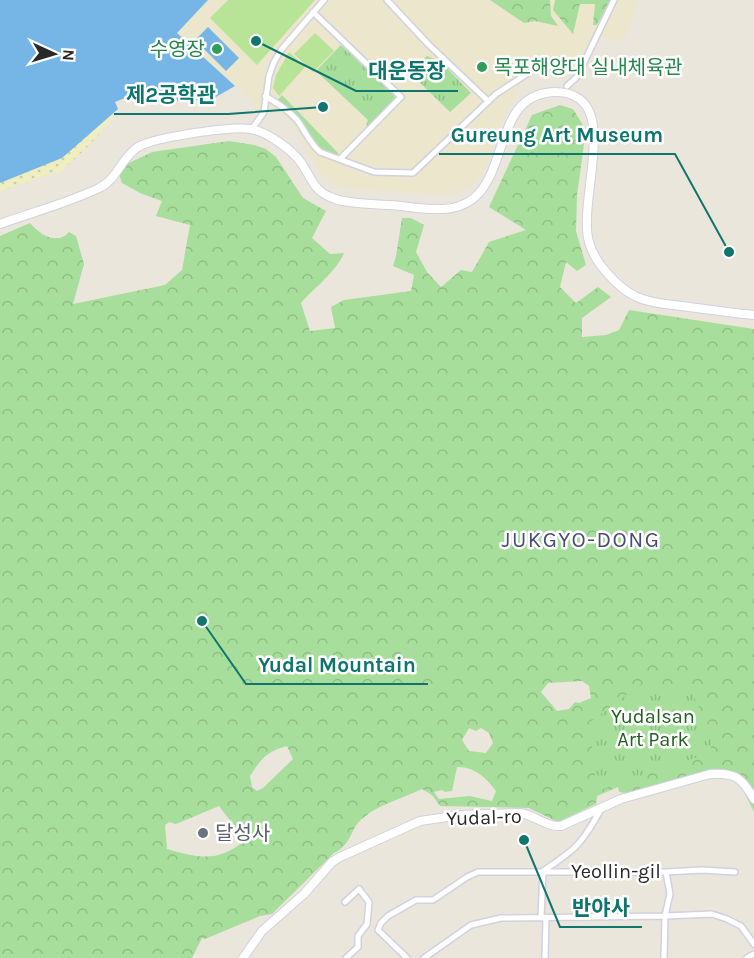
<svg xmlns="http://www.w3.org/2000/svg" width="754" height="958" font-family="Karla,'Noto Sans KR',sans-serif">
  <defs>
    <pattern id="forest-crowns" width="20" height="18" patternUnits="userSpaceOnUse" patternTransform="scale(1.5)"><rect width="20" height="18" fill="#a7de9b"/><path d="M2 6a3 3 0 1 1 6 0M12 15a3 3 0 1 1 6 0" fill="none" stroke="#90be86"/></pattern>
    <pattern id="sand-dots" width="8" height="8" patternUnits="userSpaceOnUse" patternTransform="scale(1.5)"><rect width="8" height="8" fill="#eeeec0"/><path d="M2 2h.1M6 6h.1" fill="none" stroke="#cccca5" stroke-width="1.8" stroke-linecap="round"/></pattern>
    <pattern id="park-tufts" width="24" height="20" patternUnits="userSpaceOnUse" patternTransform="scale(1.5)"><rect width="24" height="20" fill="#a7de9b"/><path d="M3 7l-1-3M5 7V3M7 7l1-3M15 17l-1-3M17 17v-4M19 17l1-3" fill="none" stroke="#90be86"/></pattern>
  </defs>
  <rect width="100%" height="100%" fill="#eae6db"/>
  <!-- education -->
  <path fill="#ebe6cc" d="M208,0H638L624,39L621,41L607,39L600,35L593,34L578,71L545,68L526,78L509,105L483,173L470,187L448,195L343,188L323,177L285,113L280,111L253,110L255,103L247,95L177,33Z"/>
  <!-- grass -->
  <path fill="#a7de9b" d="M282,95L338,153V155C317,154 312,133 300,120C293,112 286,106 278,100Z"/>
  <!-- forest -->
  <path fill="url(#forest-crowns)" fill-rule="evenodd" d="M490,0H550L551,16L558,26L535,21L524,23Z
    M555,0H610L597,25H593L595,4H580L573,34L553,10Z
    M560,105L573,109L583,125L584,144L577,195L576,231L586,265L577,271L566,262L560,287L576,303L598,287L611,297L582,318V337L606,335L619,330L629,310L754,329V812L738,780L713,777L652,786L626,793L619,792L618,787L597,796L596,804L558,822L529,808L440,806L432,795L422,789C404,798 379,804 363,818C349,829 353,844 334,853L272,914L260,916L205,939L202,938L192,958H0V236L30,223C39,234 57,246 69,232L76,236L84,264L73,304L165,285L182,270L190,225L156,216L162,201L140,193L122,183L118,171L125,165L152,152L229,141L254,145L266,149L276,157L303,198L326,211L312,238L330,254L344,253C337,271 314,288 301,303L310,331L335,328L331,307L344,300L411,291L414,275L393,266L396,256L402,218H411L424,225L416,252L427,272L441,287L461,270L472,272L489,242L526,230L489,207L532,115ZM582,681L589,686L591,698L579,703L575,702L569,709L557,711L541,692L548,683ZM469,728L476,731L481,728L489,733L493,743L486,753L469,751L462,740ZM287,746L293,759L263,788L257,791L252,787L250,776C261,759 267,751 287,746ZM457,767C473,766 487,778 496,791L492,801L470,796L439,799L434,792L442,790L445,792L452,791ZM219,806L245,840C219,863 198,858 167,849L165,825L169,822L176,824Z"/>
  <!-- sand -->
  <path fill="url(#sand-dots)" d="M112,114L114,117C96,138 79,157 57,174L52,172L45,176L0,191V182L62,158Z"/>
  <!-- park -->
  <path fill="url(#park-tufts)" d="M341,45L396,97L368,127L366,124L368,120L316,71Z
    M427,56L440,61L471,93L450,112L410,73L415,66Z
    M641,684L691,691L713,735L710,753L597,791L589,723Z"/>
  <!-- pitch -->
  <path fill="#b8e497" d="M228,0H315L257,65L210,18Z
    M315,33L334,51L313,72L294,54Z
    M289,52L305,67L279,96L273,88L276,75Z"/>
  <!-- water -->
  <path fill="#75b6e6" d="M0,0H208L177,33L235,86L214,98L159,103L147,89L115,102L118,109L62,158L0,183Z
    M208,27L239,58L226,71L195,40Z"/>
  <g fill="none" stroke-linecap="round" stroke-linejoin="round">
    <!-- street casing -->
    <g stroke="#d1d1e1" stroke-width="8">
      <path id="street" d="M387,0L428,44L488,101
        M313,12L401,97L341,158
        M567,86L577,77L614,0
        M265,96C277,103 287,109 297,120C305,130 309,143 320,152L374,172L413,173L496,94L533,70L551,66L569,68
        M252,129L264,112L269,76L274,62L281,50L324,0
        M345,902L359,889L369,902L367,924L358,936V947L346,958
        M541,917L543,871C575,850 582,844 601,809
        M407,958L378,930L381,923L388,916L416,900H433L467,877L478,872H666L702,870L735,872
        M424,958L471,925L501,918L665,916L712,914L727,919L741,926L754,944
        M545,958L546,917
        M664,958L665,916L670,894L666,872
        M747,958L754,954"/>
    </g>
    <!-- secondary casing -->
    <g stroke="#d1d1e1" stroke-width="10">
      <path id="secondary" d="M0,224C33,212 68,203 99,188C117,180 121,158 138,147C155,137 231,126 251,129C267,132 293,150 302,164C307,171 312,184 319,190C324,195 336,200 343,201C358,204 374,204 390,205C407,206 425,210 442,209C515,207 485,103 546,93C555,91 568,92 576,97C614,116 578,204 589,242C592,254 599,264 607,273C615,282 624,291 635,296C649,303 666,304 681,306C705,309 730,313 754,315
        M243,958L262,931L304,894L332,862L340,857L420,821L461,815L521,813C536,816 546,827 561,826L621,799L710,774C735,772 742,778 754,799"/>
    </g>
    <!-- street -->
    <use href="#street" stroke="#fff" stroke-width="5"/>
    <!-- secondary -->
    <use href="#secondary" stroke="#fff" stroke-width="8"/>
  </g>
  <!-- markers -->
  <g fill="#2e9e5b" stroke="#fff" stroke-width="2">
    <circle cx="217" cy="49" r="6"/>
    <circle cx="482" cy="67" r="6"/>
  </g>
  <circle fill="#6b7280" stroke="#fff" stroke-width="2" cx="203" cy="833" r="6"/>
  <g text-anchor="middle" stroke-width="5" stroke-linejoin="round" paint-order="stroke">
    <!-- leisure labels -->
    <g font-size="20" fill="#27864d" stroke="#fff" text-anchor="end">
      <text x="205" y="56">수영장</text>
      <text x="494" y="74" text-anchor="start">목포해양대 실내체육관</text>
    </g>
    <!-- park labels -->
    <g font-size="20" fill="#21601e" stroke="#fff">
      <text x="653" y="723">Yudalsan<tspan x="653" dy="23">Art Park</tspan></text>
    </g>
    <!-- street labels -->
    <g font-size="20" fill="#292929" stroke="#fff">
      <text transform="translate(484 817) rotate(-2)" y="7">Yudal-ro</text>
      <text x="616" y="878">Yeollin-gil</text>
    </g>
    <!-- worship labels -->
    <g font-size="20" fill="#5b616d" stroke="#fff" text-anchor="start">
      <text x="215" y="840">달성사</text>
    </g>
    <!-- quarter labels -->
    <g font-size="22" letter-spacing="1.5" fill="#4c4d76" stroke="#fff">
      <text x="581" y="547">JUKGYO-DONG</text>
    </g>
  </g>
  <!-- callouts -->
  <path fill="none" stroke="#0f766e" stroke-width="2" d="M256 41L356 91H458M323 107L228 114H114M729 252L675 154H439M202 621L246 684H428M524 840L560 927H642"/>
  <g fill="#0f766e" stroke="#fff" stroke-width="2">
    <circle cx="256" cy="41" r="6"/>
    <circle cx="323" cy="107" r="6"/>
    <circle cx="729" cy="252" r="6"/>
    <circle cx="202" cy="621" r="6"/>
    <circle cx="524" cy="840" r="6"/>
  </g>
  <g font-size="21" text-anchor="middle" font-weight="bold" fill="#0f766e" stroke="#fff" stroke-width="5" stroke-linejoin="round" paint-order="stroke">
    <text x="407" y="78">대운동장</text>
    <text x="171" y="102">제2공학관</text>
    <text x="557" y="142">Gureung Art Museum</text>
    <text x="337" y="672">Yudal Mountain</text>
    <text x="601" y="915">반야사</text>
  </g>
  <!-- north arrow -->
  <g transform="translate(54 54) rotate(94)" stroke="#ffffff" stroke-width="4.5" paint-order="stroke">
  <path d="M0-4.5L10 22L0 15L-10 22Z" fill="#292929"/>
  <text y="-9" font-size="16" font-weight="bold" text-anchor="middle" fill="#292929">N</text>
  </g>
</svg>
